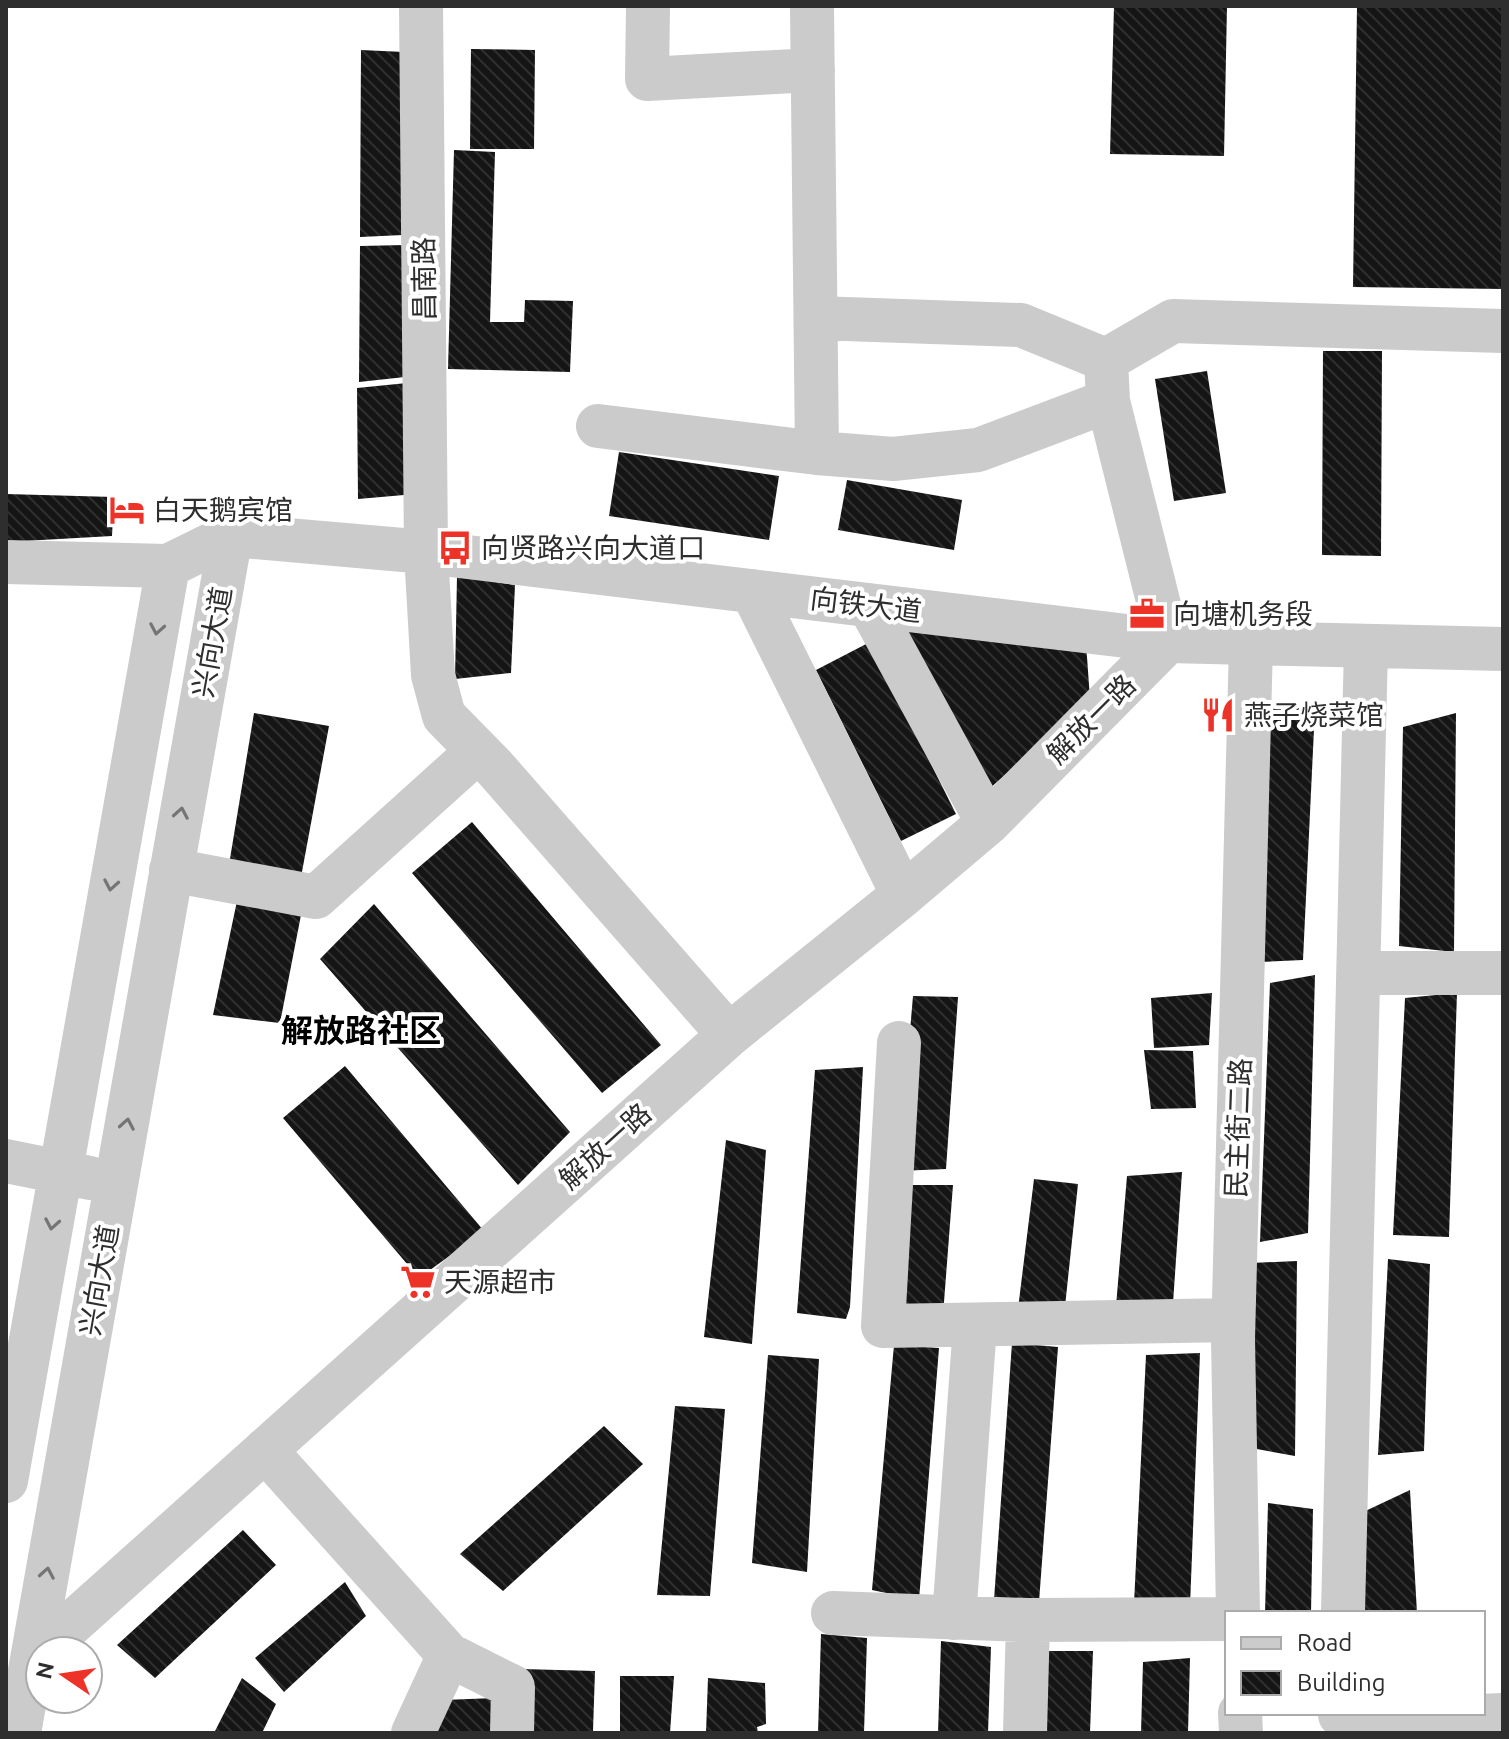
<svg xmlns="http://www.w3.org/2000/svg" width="1509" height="1739" font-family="Ubuntu,'Noto Sans SC',sans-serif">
  <defs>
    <pattern id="building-back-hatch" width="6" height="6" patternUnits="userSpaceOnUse" patternTransform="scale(2)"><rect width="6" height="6" fill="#151515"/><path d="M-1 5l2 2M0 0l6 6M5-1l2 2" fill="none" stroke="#2f2f2f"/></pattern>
  </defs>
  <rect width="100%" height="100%" fill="#fff"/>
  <!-- building -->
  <path fill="url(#building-back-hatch)" d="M1114,6H1227L1224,156L1110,154Z
    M1357,6H1503V289L1353,287Z
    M471,49L535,50L534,149H470Z
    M361,50L404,52L403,235L360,237Z
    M454,150L495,152L490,322H524L525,300L573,301L570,372L448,369Z
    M405,245V377L359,382L360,246Z
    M1323,351H1382L1381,556L1322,555Z
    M1207,371L1226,493L1174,501L1155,379Z
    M407,383L404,495L358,499L357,388Z
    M619,452L779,476L769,540L609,516Z
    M847,480L962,500L954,550L838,530Z
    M6,494L114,497L112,536L6,542Z
    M457,576L515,585L511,673L455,679Z
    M901,621L1086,643L1090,699L988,790Z
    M870,642L956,814L901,841L816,670Z
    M1266,708H1315L1303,960L1259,962Z
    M254,713L329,726L299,888L227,877Z
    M1456,713L1454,952L1399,946L1403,727Z
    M472,822L661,1045L602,1093L412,873Z
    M237,901L301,915L280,1023L213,1015Z
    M374,904L570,1132L518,1185L320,959Z
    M1315,975L1308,1233L1260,1242L1270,983Z
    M1212,993L1209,1045L1154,1048L1151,998Z
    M1457,993L1449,1237L1393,1235L1405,998Z
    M913,996L958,997L946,1169L898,1171Z
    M1144,1050L1193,1051L1196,1108L1151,1109Z
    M345,1066L484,1231L419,1278L283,1118Z
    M863,1067L850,1307L846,1319L797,1313L815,1070Z
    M726,1140L766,1150L752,1344L704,1337Z
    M1182,1172L1172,1318H1115L1127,1176Z
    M1034,1179L1078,1184L1064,1316L1017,1317Z
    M903,1185H953L943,1315L897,1309Z
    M1388,1259L1430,1264L1424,1451L1378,1455Z
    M1297,1261L1295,1456L1251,1448V1263Z
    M1012,1343L1058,1347L1039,1602L994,1600Z
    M894,1345L939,1348L919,1600L872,1590Z
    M1200,1353L1190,1606L1134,1604L1146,1355Z
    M768,1355L819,1359L807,1572L752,1563Z
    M675,1406L725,1409L710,1596L657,1595Z
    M604,1426L643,1464L503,1591L460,1554Z
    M1410,1490L1417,1613H1362L1359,1514Z
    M1268,1503L1313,1509L1311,1613H1265Z
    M243,1530L276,1565L155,1678L117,1645Z
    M345,1582L366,1616L284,1692L255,1658Z
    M821,1634L867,1638L864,1733H818Z
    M941,1641L991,1647L988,1733H938Z
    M1040,1651H1093L1090,1733H1036Z
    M1190,1658L1188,1733H1141L1143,1662Z
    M522,1669L595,1671L593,1731L521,1732Z
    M620,1676H674L670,1733L620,1731Z
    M242,1678L276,1704L262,1733H214Z
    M708,1678L765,1683L766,1724L757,1727L758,1733H706Z
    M495,1698L494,1733H432L443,1700Z"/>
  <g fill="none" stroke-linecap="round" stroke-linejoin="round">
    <!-- minor -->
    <path stroke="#cbcbcb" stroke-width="44" d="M421,6L426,552L433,675L444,716L495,768L729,1035
      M648,6L647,79L813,70
      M812,6L817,453
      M816,318L1021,325L1106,360
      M598,426L817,453L893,459L978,450L1108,401
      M231,535L426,552L1168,641L1503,649
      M6,562L168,566
      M752,591L903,895
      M869,605L988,823
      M171,870L316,897L478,751
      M1359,973H1503
      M899,1043L883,1326L1233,1320
      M6,1161L90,1178
      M265,1450L449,1655L413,1733
      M6,1481L168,566L231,535
      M833,1613L1028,1620L1227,1619
      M1238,1613L1233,1339L1251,643
      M1343,1613L1366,646
      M954,1618L975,1325
      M41,1651L729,1035L903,895L988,823L1168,641L1108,401L1106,360L1173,321L1503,331
      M449,1655L513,1687L512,1733
      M1240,1713L1241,1733
      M1340,1713V1715L1428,1718
      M19,1733L231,535
      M1025,1733L1028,1620
      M1428,1733V1718L1503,1715"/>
  </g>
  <!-- one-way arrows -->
  <defs><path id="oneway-chevron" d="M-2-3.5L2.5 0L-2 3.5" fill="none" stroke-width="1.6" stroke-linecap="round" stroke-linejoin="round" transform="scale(2)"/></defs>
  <g stroke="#757575">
    <use href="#oneway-chevron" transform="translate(157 629) rotate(100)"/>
    <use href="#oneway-chevron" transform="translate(181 813) rotate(-80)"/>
    <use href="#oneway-chevron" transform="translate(111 885) rotate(100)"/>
    <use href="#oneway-chevron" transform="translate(127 1124) rotate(-80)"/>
    <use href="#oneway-chevron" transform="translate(52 1224) rotate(100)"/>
    <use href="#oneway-chevron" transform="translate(47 1573) rotate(-80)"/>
  </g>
  <!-- icons -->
  <defs>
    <g id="hotel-bare" transform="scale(2.76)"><path d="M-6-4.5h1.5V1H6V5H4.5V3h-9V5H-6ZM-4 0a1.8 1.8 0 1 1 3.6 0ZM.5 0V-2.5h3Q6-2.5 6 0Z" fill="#ed3328" stroke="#fff" stroke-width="2.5" paint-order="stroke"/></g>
    <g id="bus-bare" transform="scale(2.76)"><path d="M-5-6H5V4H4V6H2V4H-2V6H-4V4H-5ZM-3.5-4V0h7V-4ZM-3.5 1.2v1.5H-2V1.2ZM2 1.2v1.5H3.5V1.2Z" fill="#ed3328" stroke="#fff" stroke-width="2.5" paint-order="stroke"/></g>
    <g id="office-bare" transform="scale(2.76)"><path d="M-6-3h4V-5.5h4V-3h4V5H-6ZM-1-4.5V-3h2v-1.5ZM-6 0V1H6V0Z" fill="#ed3328" stroke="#fff" stroke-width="2.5" paint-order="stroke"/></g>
    <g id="restaurant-bare" transform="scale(2.76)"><path d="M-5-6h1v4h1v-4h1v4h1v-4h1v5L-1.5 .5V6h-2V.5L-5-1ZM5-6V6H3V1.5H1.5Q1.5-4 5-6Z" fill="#ed3328" stroke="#fff" stroke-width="2.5" paint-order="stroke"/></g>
    <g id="supermarket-bare" transform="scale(2.76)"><path d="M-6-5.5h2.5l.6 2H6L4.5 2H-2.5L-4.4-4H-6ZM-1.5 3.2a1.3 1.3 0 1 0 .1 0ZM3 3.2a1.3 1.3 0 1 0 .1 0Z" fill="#ed3328" stroke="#fff" stroke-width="2.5" paint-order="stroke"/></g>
  </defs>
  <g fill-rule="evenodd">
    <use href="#hotel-bare" x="127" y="510"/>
    <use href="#bus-bare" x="455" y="548"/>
    <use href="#office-bare" x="1147" y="614"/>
    <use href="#restaurant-bare" x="1218" y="715"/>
    <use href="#supermarket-bare" x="418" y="1282"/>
  </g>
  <g text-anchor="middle" stroke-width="8" stroke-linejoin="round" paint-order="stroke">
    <!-- street labels -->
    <g font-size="28" fill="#2e2e2e" stroke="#fff">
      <text transform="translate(424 279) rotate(-91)" y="10">昌南路</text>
      <text transform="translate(866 605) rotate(7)" y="10">向铁大道</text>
      <text transform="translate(212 642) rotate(-80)" y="10">兴向大道</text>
      <text transform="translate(1091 719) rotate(-45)" y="10">解放一路</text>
      <text transform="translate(1238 1128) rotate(-88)" y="10">民主街二路</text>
      <text transform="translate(605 1146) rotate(-42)" y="10">解放一路</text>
      <text transform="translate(99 1280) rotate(-80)" y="10">兴向大道</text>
    </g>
    <!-- poi labels -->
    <g font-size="28" fill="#2e2e2e" stroke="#fff" text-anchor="start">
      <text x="153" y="520">白天鹅宾馆</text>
      <text x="481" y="558">向贤路兴向大道口</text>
      <text x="1173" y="624">向塘机务段</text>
      <text x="1244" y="725">燕子烧菜馆</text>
      <text x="444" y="1292">天源超市</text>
    </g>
    <!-- quarter labels -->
    <g font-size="32" font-weight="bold" fill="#000" stroke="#fff">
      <text x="361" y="1042">解放路社区</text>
    </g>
  </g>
  <!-- border -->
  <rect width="1509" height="1739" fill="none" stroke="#2e2e2e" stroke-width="16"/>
  <!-- legend -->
  <rect x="1225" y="1611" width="260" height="104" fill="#ffffff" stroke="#ababab" stroke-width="2"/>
  <rect x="1241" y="1637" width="40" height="12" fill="#cbcbcb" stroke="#ababab" stroke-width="2"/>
  <text x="1297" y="1651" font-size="24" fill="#2e2e2e">Road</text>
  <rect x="1241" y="1671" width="40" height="24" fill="url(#building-back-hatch)" stroke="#ababab" stroke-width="2"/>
  <text x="1297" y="1691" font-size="24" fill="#2e2e2e">Building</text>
  <!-- north arrow -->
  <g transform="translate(64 1675) rotate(283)"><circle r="38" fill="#ffffff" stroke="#ababab" stroke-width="2"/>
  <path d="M0-6L14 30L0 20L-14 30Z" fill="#ed3328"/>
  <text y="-12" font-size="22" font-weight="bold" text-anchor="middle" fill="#2e2e2e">N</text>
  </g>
</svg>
